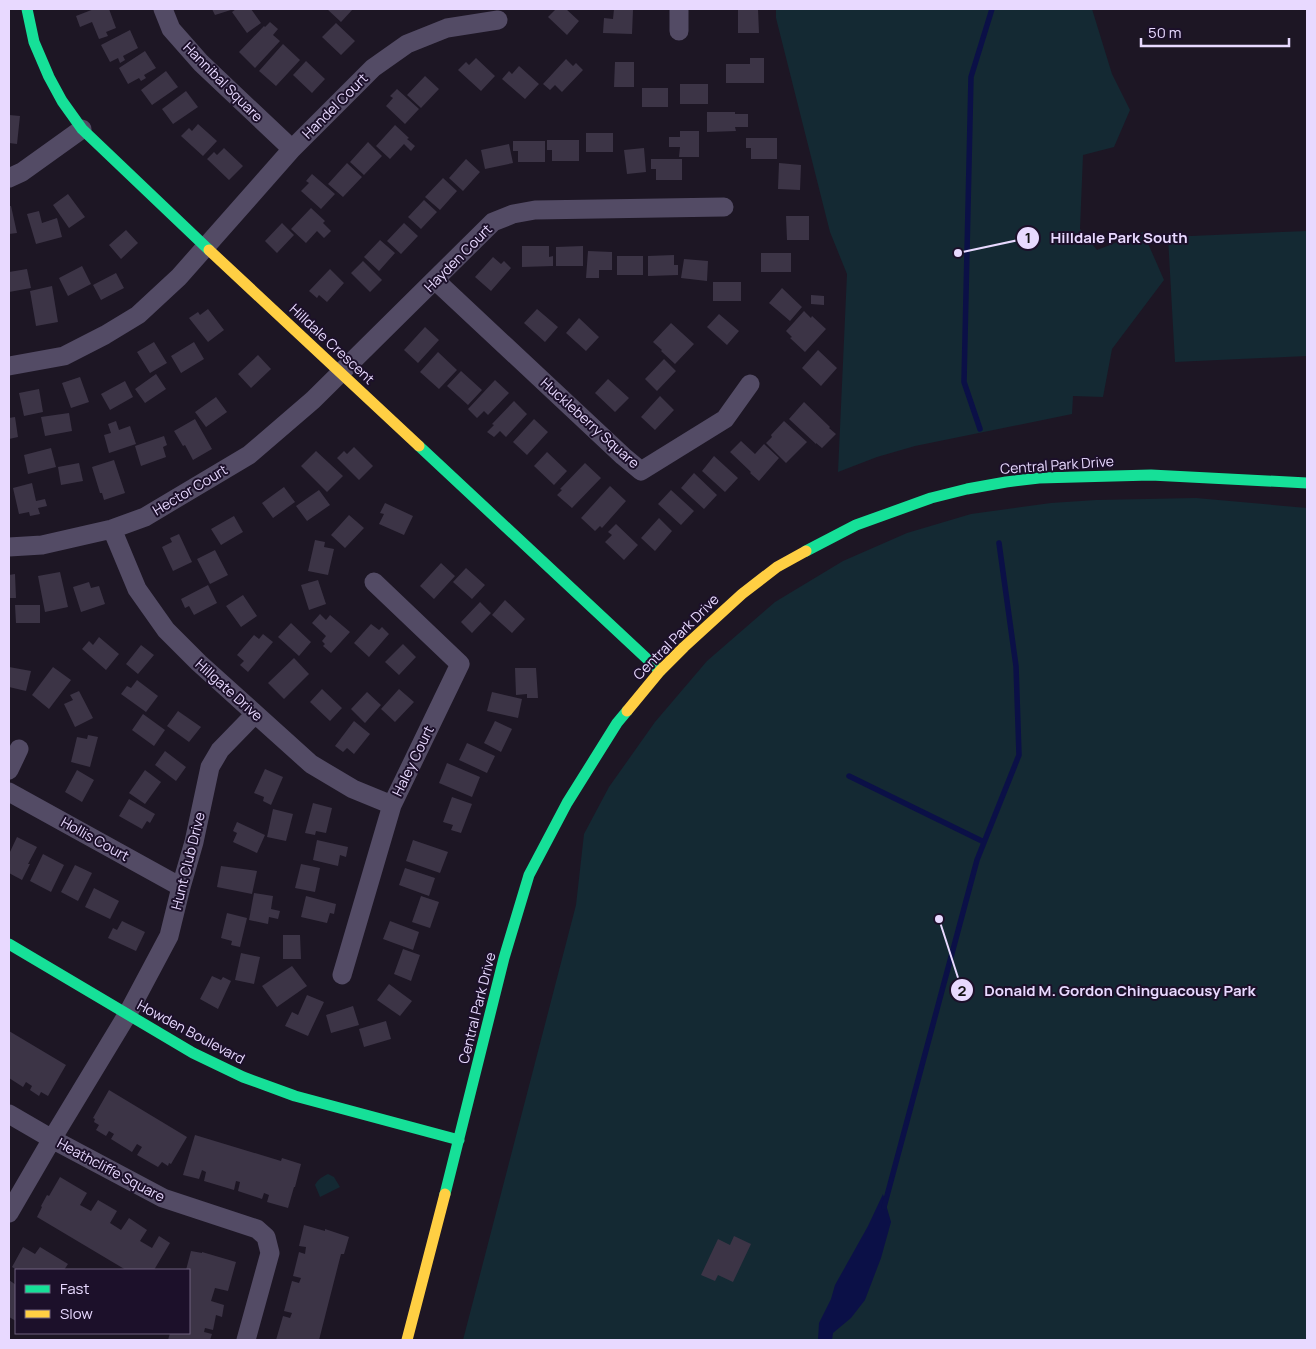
<svg xmlns="http://www.w3.org/2000/svg" width="1316" height="1349" font-family="Manrope,sans-serif">
  <rect width="100%" height="100%" fill="#1d1624"/>
  <!-- green -->
  <path fill="#142933" d="M776,9H1092L1112,74L1130,110L1114,147L1083,155L1080,229L1097,250L1143,232L1164,280L1112,349L1103,397L1073,396L1072,414L915,446L877,457L838,472L847,274L830,232L776,18Z
    M1307,231V356L1175,362L1168,237Z
    M1196,498L1307,508V1340H463L576,905L584,834L609,787L655,722L707,661L775,602L843,561L907,533L971,514L1051,503L1096,500Z
    M328,1174L334,1177L340,1187L320,1197L315,1185C318,1179 322,1177 328,1174Z"/>
  <!-- water -->
  <path fill="#0b1047" d="M883,1194L891,1222L881,1258L865,1300L851,1318L833,1333L832,1340H818L819,1323L831,1299L835,1285L868,1226Z"/>
  <g fill="none" stroke-linecap="round" stroke-linejoin="round">
    <!-- stream -->
    <path stroke="#0b1047" stroke-width="5.5" d="M980,429L964,382L971,77L992,9
      M849,776L984,842
      M884,1207L977,860L1019,755L1016,666L999,543"/>
  </g>
  <!-- building -->
  <path fill="#3c3446" d="M94,9H109L116,28L106,32L108,36L99,39L92,22L80,27L76,16Z
    M212,9H234L215,15Z
    M236,9H251L261,23L247,33L232,12Z
    M327,9H353L341,22Z
    M556,9H566L579,21L567,35L548,17Z
    M614,9L633,10L632,34L603,33L604,18L613,19Z
    M738,9H758L759,33H738Z
    M270,22L278,29L273,35L280,41L255,68L239,52L264,26L265,27Z
    M336,23L355,41L341,55L322,37Z
    M130,30L138,48L123,56L125,60L120,63L118,58L110,62L101,45Z
    M283,44L300,60L276,86L259,71Z
    M145,51L156,68L144,75L146,78L141,81L139,78L128,84L119,68Z
    M476,58L495,76L481,91L458,70L466,62L469,65Z
    M750,58H764V83H726V64H750Z
    M566,59L573,66L576,63L583,70L562,92L555,85L550,90L543,84Z
    M306,61L325,79L312,93L293,75Z
    M615,62H634V87H614Z
    M519,66L539,84L525,99L502,79L509,71L512,74Z
    M166,71L178,87L152,105L141,90Z
    M425,76L439,89L421,108L407,95Z
    M680,84H708V104H680Z
    M642,88H668V107H642Z
    M397,89L419,109L405,124L386,106L393,98L390,96Z
    M186,91L198,107L173,124L162,109Z
    M707,112H735V114H748V127H735L736,131L707,132Z
    M9,115L20,116L17,144L9,143Z
    M198,124L217,141L203,156L181,136L189,128L192,131Z
    M395,125L409,138L407,139L415,146L411,151L404,144L390,159L376,146Z
    M680,131H699V157H679L680,147H669V137H680Z
    M586,133H613V152H586Z
    M746,138H777V159H751V148H746Z
    M547,140H579V161H552V150H547Z
    M513,141H545V162H518V151H513Z
    M368,142L382,156L364,175L350,162Z
    M509,144L513,163L485,169L481,150Z
    M224,148L243,166L229,180L207,159L214,152L217,155Z
    M644,148L646,172L627,174L624,150Z
    M466,159L480,172L463,191L449,178Z
    M651,159H682V180H656V169H651Z
    M347,163L362,177L343,197L328,184Z
    M779,163L801,165L800,190L778,189Z
    M312,174L335,194L321,209L301,191L309,183L306,181Z
    M443,178L457,191L440,210L425,197Z
    M68,194L85,217L69,228L53,205Z
    M424,200L437,212L421,229L408,217Z
    M9,206H11L17,233L9,234Z
    M311,208L325,221L323,223L331,231L324,238L317,231L306,243L291,229Z
    M39,211L42,223L57,218L62,237L36,244L27,214Z
    M786,216H809V240H787Z
    M282,223L294,235L277,253L265,241Z
    M404,223L418,236L401,254L387,241Z
    M126,230L138,243L121,259L109,245Z
    M380,240L395,253L379,271L364,257Z
    M522,246H549V257L553,256V266L522,267Z
    M583,246V266H556V247Z
    M588,251L612,252V270H599V278H586Z
    M761,253H791V272H761Z
    M674,255V265H678V275L648,276V256Z
    M617,256H643V275H617Z
    M493,257L501,264L504,261L511,268L491,291L475,277Z
    M684,259L708,261L707,281L681,278Z
    M363,261L382,280L370,292L351,273Z
    M82,266L91,284L68,296L59,278Z
    M27,269L31,288L9,292V272Z
    M330,269L344,283L327,302L319,295L317,298L309,291Z
    M116,273L124,288L101,300L93,285Z
    M713,282H741V301H713Z
    M52,286L58,322L36,326L30,291Z
    M782,288L802,307L790,321L769,303Z
    M811,295L824,296V305L811,304Z
    M208,309L224,330L208,342L189,318L198,312L200,315Z
    M537,309L558,327L545,342L524,323Z
    M804,311L811,318L812,316L826,329L805,352L790,338L792,337L786,331Z
    M719,314L739,331L727,345L707,327Z
    M579,318L599,337L586,351L566,333Z
    M671,323L694,344L675,364L661,351L662,350L653,342Z
    M425,327L439,340L418,363L404,350Z
    M154,342L167,363L150,373L137,352Z
    M194,342L204,359L181,373L171,356Z
    M818,350L837,368L821,386L802,368Z
    M438,352L457,370L439,389L420,372Z
    M258,355L271,369L251,388L238,374Z
    M664,359L676,371L657,391L645,379Z
    M461,371L482,390L468,405L447,386Z
    M156,374L166,389L145,403L135,389Z
    M80,377L89,402L71,408L62,383Z
    M608,379L629,398L615,412L595,393Z
    M495,380L509,393L488,415L484,411L477,418L468,409Z
    M125,381L133,397L110,410L101,394Z
    M39,389L43,412L24,416L19,393Z
    M660,396L674,410L655,430L641,417Z
    M216,397L227,412L206,427L195,412Z
    M514,401L527,414L506,437L500,431L494,437L487,432L494,425L492,424Z
    M804,402L830,427L829,428L836,434L822,448L816,443V444L789,419Z
    M69,413L72,431L45,436L41,417Z
    M15,417L18,437L9,439V418Z
    M195,419L212,449L193,460L185,445L183,446L174,431Z
    M534,419L548,432L527,455L513,442Z
    M116,421L119,430L130,426L136,444L109,453L104,435L111,433L108,424Z
    M784,421L807,442L786,463L766,443L772,437L771,435Z
    M164,436L167,445L163,447L166,457L141,466L135,446Z
    M741,441L755,454L764,444L779,458L759,481L750,473L751,472L730,452Z
    M354,447L373,466L359,480L337,458L344,451L347,454Z
    M51,448L56,467L28,474L24,455Z
    M316,451L343,476L327,492L301,466Z
    M547,452L567,471L554,485L534,466Z
    M714,456L738,478L725,492L702,471Z
    M114,460L125,493L104,500L102,493H100L92,467Z
    M79,463L83,481L61,485L58,467Z
    M585,463L601,478L572,508L557,495L562,490L560,489Z
    M694,473L717,495L704,509L681,488Z
    M32,483L36,501L45,499L47,506L38,508L40,514L30,516L29,512L19,514L13,488Z
    M610,486L626,501L602,528L600,526L595,531L581,518Z
    M284,487L295,502L273,518L262,503Z
    M319,490L330,505L307,521L296,506Z
    M671,490L694,511L681,525L658,504Z
    M385,503L413,516L404,535L379,524L384,514L380,513Z
    M349,515L364,528L345,548L331,535Z
    M234,516L243,532L221,545L211,529Z
    M659,518L672,531L655,551L641,538Z
    M616,524L638,545L624,560L605,542L612,535L608,532Z
    M179,534L192,562L173,571L162,547L172,542L170,538Z
    M315,540L325,542L324,547L334,549L328,575L308,571Z
    M215,550L228,575L210,584L197,559Z
    M441,563L455,576L434,599L420,586Z
    M466,568L485,585L472,599L453,582Z
    M60,572L68,607L45,612L38,576Z
    M15,574L16,598H9V575Z
    M318,580L326,604L309,610L301,585Z
    M89,582L91,588L99,586L105,604L81,612L73,587Z
    M208,585L217,603L194,615L189,606L185,608L181,599Z
    M243,595L257,616L241,627L226,606Z
    M505,600L525,619L512,633L492,615Z
    M480,602L491,613L472,633L461,622Z
    M15,605H40V623H16Z
    M320,614L326,620L330,615L350,632L331,653L323,646L325,644L322,641L326,636L312,623Z
    M291,623L311,642L299,656L278,637Z
    M371,624L379,630L382,627L389,634L369,657L354,643Z
    M263,634L273,642L248,672L240,665L244,661L237,655L254,635L259,639Z
    M99,637L119,654L106,670L82,649L89,641L93,645Z
    M403,644L416,657L399,675L385,662Z
    M141,645L154,655L138,674L126,664Z
    M294,658L309,674L284,699L268,683Z
    M9,667L31,671L26,691L9,687Z
    M53,667L71,680L49,709L32,695Z
    M515,668H536L538,698H527V694L516,695Z
    M137,680L158,696L146,712L121,694L127,686L131,688Z
    M322,689L342,708L330,721L310,702Z
    M399,689L414,702L395,722L381,709Z
    M79,691L93,718L75,727L64,704L73,700L70,695Z
    M367,692L381,705L365,723L351,709Z
    M492,692L522,699L518,718L487,711Z
    M178,711L201,727L189,742L167,726Z
    M143,714L165,730L154,746L132,730Z
    M354,721L370,734L354,754L347,748L343,752L335,746Z
    M495,721L512,729L501,752L484,743Z
    M88,735L98,737L90,767L71,762L77,737L87,739Z
    M467,743L495,756L487,773L459,760Z
    M165,751L186,767L176,781L155,765Z
    M447,763L480,777L472,797L439,783Z
    M265,769L283,777L271,805L263,801L264,797L254,793Z
    M77,770L94,780L82,802L65,792Z
    M145,770L161,782L145,804L129,793Z
    M452,797L472,804L461,833L451,830L453,825L443,822Z
    M129,799L155,814L150,823L147,821L142,829L119,816Z
    M313,803L332,808L326,833L316,831L315,835L305,833Z
    M273,809L293,814L286,841L267,837Z
    M237,822L265,835L257,853L233,842L237,833L233,831Z
    M17,837L37,847L28,864H30L22,880L9,873V854Z
    M317,840L348,847L346,857L340,855L338,866L313,860Z
    M413,840L448,852L440,873L406,861Z
    M43,854L64,865L51,892L30,881Z
    M301,864L320,868L315,892L295,888Z
    M75,865L92,873L78,901L61,892Z
    M221,866L257,871L252,894L217,887Z
    M405,868L435,878L429,896L399,885Z
    M94,888L119,901L110,919L85,907Z
    M254,893L273,896L271,909L280,911L278,919L269,917L268,924L249,920Z
    M306,896L336,904L334,914L330,913L327,923L301,917Z
    M421,896L439,902L430,928L412,922Z
    M227,913L247,918L240,947L231,945L232,941L221,938Z
    M122,921L145,932L136,951L108,938L113,928L117,930Z
    M390,921L419,932L413,950L383,939Z
    M283,935H300L301,959H283Z
    M403,949L420,955L411,981L394,974Z
    M241,953L260,957L254,984L235,980Z
    M292,966L307,986L277,1007L262,986Z
    M212,976L221,980L223,977L231,981L218,1009L200,999Z
    M389,984L412,1001L400,1016L377,1000Z
    M307,995L324,1002L308,1036L285,1026L292,1012L298,1015Z
    M353,1006L359,1025L331,1033L326,1015Z
    M386,1021L391,1039L364,1047L359,1029Z
    M9,1031L66,1065L48,1096L41,1092L39,1096L30,1090L32,1086L26,1082L23,1087L9,1078Z
    M109,1090L187,1137L171,1164L169,1163L168,1166L162,1162L158,1167L137,1155L142,1147L137,1144L132,1152L111,1139L114,1134L109,1131L106,1136L96,1130L99,1125L94,1122L95,1119L93,1118Z
    M195,1135L281,1161L282,1158L301,1164L295,1187H294L288,1208L267,1202L269,1195L264,1193L262,1199L238,1191L240,1182L236,1181L234,1190L204,1181L206,1172L202,1170L199,1179L183,1175Z
    M60,1177L87,1193L80,1205L91,1211L98,1200L117,1211L110,1223L121,1230L129,1218L147,1230L140,1241L152,1248L159,1236L170,1243L154,1270H126L37,1217L42,1207L41,1206L47,1195L49,1196Z
    M304,1225L325,1231V1229L349,1237L344,1254H341L319,1340H276L283,1316L290,1318L292,1313L284,1311L292,1281L299,1283L301,1278L293,1276L299,1252L305,1254L306,1247L299,1246Z
    M734,1236L751,1244L733,1282L718,1275L715,1281L701,1275L718,1239L730,1245Z
    M23,1247L35,1254L40,1247L68,1264L64,1270H17L12,1267Z
    M191,1251L202,1253V1252L236,1262L228,1291L215,1288L211,1301L224,1305L222,1317L216,1315L213,1330L205,1328L204,1332L212,1334L210,1340H168L170,1333H189V1270H186Z
    M9,1280L16,1285V1321L9,1317Z"/>
  <g fill="none" stroke-linecap="round" stroke-linejoin="round">
    <!-- street -->
    <path stroke="#534b65" stroke-width="19" d="M163,9L171,29L201,63L292,149
      M679,9V31
      M9,178L22,172L82,129
      M435,280L623,456L641,471L725,419L750,384
      M9,366L64,356L105,335L138,315L179,277L292,149L373,68L407,44L447,28L498,20
      M112,529L137,589L166,630L199,663L311,764L353,789L392,805
      M9,547L42,545L112,529L145,517L249,455L313,400L493,222L513,214L535,210L724,207
      M9,770L19,749
      M9,792L181,887
      M342,975L392,805L460,664L374,582
      M9,1114L52,1139L163,1198L257,1229L266,1237L270,1253L246,1340
      M9,1213L52,1139L127,1015L169,936L181,887L194,842L210,767L220,750L255,714"/>
    <!-- fast -->
    <path stroke="#16e098" stroke-width="11" d="M27,9L34,42L49,77L62,101L82,129L209,250
      M419,446L660,671
      M806,551L856,525L931,498L967,489L1006,482L1039,478L1151,475L1307,483
      M9,944L193,1053L243,1077L295,1096L459,1140
      M445,1194L504,958L529,875L567,803L617,723L627,711"/>
    <!-- slow -->
    <path stroke="#ffcf43" stroke-width="11" d="M209,250L419,446
      M627,711L660,671L684,647L742,594L777,567L806,551
      M407,1340L445,1194"/>
  </g>
  <g text-anchor="middle" stroke-width="4" stroke-linejoin="round" paint-order="stroke">
    <!-- street labels -->
    <g font-size="14" fill="#e8d9ff" stroke="#1c102a">
      <text transform="translate(223 82) rotate(45)" y="5">Hannibal Square</text>
      <text transform="translate(335 106) rotate(-45)" y="5">Handel Court</text>
      <text transform="translate(458 258) rotate(-45)" y="5">Hayden Court</text>
      <text transform="translate(332 344) rotate(43)" y="5">Hilldale Crescent</text>
      <text transform="translate(590 423) rotate(42)" y="5">Huckleberry Square</text>
      <text transform="translate(1057 465) rotate(-4)" y="5">Central Park Drive</text>
      <text transform="translate(190 490) rotate(-31)" y="5">Hector Court</text>
      <text transform="translate(676 637) rotate(-45)" y="5">Central Park Drive</text>
      <text transform="translate(229 690) rotate(42)" y="5">Hillgate Drive</text>
      <text transform="translate(413 761) rotate(-64)" y="5">Haley Court</text>
      <text transform="translate(95 839) rotate(29)" y="5">Hollis Court</text>
      <text transform="translate(188 861) rotate(-76)" y="5">Hunt Club Drive</text>
      <text transform="translate(477 1008) rotate(-76)" y="5">Central Park Drive</text>
      <text transform="translate(191 1032) rotate(28)" y="5">Howden Boulevard</text>
      <text transform="translate(111 1170) rotate(28)" y="5">Heathcliffe Square</text>
    </g>
  </g>
  <!-- callouts -->
  <path fill="none" stroke="#e8d9ff" stroke-width="2" d="M958 253L1028 238M939 919L962 990"/>
  <g fill="#e8d9ff" stroke="#1c102a" stroke-width="2">
    <circle cx="958" cy="253" r="5"/>
    <circle cx="939" cy="919" r="5"/>
    <circle cx="1028" cy="238" r="12"/>
    <circle cx="962" cy="990" r="12"/>
  </g>
  <g font-size="15" text-anchor="middle" font-weight="bold" fill="#111">
    <text x="1028" y="243">1</text>
    <text x="962" y="996">2</text>
  </g>
  <g font-size="15" text-anchor="middle" font-weight="bold" fill="#e8d9ff" stroke="#1c102a" stroke-width="4" stroke-linejoin="round" paint-order="stroke">
    <text x="1119" y="243">Hilldale Park South</text>
    <text x="1120" y="996">Donald M. Gordon Chinguacousy Park</text>
  </g>
  <!-- border -->
  <rect width="1316" height="1349" fill="none" stroke="#e8d9ff" stroke-width="20"/>
  <!-- legend -->
  <rect x="15" y="1269" width="175" height="65" fill="#1c102a" stroke="#6e607f"/>
  <rect x="25" y="1285" width="25" height="8" fill="#16e098" stroke="#6e607f"/>
  <text x="60" y="1294" font-size="15" fill="#e8d9ff">Fast</text>
  <rect x="25" y="1310" width="25" height="8" fill="#ffcf43" stroke="#6e607f"/>
  <text x="60" y="1319" font-size="15" fill="#e8d9ff">Slow</text>
  <!-- scale -->
  <path d="M1141 38v8h148v-8" fill="none" stroke="#e8d9ff" stroke-width="2.5"/>
  <text x="1148" y="38" font-size="15" fill="#e8d9ff" stroke="#1c102a" stroke-width="4" paint-order="stroke">50 m</text>
</svg>
